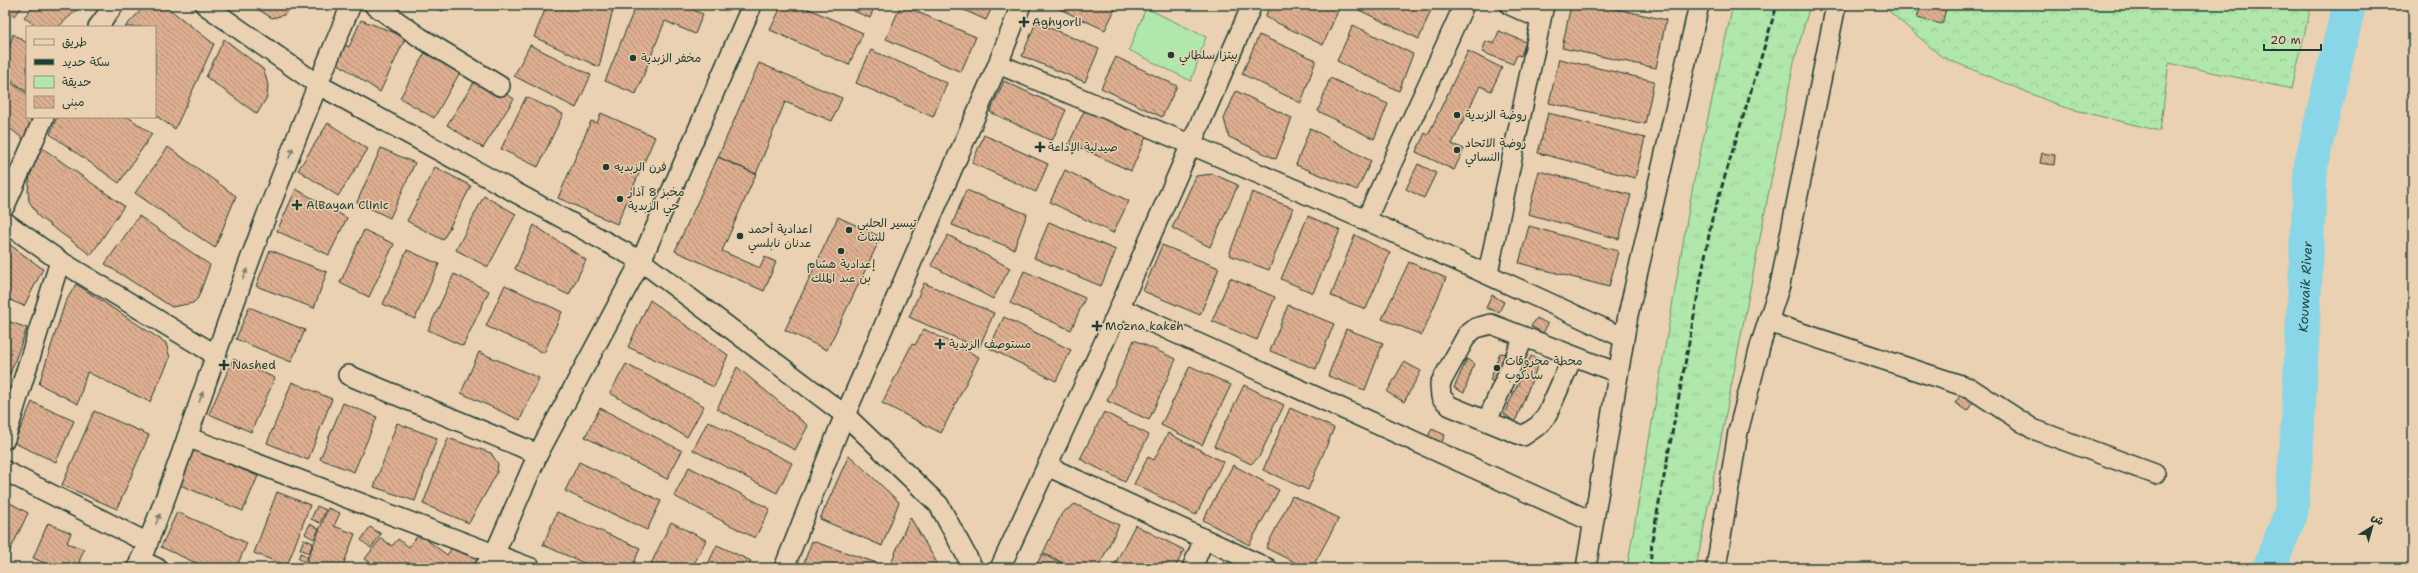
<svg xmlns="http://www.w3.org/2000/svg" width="2418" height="573" font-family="'Shantell Sans','Playpen Sans Arabic',sans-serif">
  <defs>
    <pattern id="grass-tufts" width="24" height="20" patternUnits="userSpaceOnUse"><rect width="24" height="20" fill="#b0e7aa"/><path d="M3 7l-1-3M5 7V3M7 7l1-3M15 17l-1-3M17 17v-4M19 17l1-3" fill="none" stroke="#97c793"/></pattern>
    <pattern id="forest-crowns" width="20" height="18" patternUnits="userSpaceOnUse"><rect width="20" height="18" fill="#b0e7aa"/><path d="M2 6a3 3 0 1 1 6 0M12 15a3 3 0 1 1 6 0" fill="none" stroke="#97c793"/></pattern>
    <pattern id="building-back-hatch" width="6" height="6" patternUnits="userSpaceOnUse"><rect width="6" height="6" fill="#ddae8f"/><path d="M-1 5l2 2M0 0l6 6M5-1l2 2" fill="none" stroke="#b38f76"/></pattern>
  </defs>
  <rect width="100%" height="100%" fill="#e9d1b1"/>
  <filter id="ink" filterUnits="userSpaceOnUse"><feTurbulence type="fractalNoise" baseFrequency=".025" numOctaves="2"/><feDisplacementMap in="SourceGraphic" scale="8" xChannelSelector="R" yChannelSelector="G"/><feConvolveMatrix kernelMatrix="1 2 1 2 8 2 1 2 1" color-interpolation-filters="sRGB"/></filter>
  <g filter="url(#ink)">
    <!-- grass -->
    <path fill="url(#grass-tufts)" stroke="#68926f" d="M1733,5H1810L1794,62L1696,568H1627L1693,185Z"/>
    <!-- forest -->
    <path fill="url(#forest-crowns)" stroke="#68926f" d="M1882,5H2311L2292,89L2169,63L2160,131L2063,107L1942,57Z"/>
    <!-- park -->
    <path fill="#b0e7aa" stroke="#68926f" d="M1146,8L1206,37L1191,81L1129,50Z"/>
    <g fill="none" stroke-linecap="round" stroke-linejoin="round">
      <!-- river -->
      <path stroke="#88d6e7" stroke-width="34" id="s1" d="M2269,568L2291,513L2297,440L2311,164L2349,5"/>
    </g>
    <!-- building -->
    <path fill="url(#building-back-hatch)" stroke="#1f3d34" d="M5,5H23L15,16L5,9Z
      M35,5H82L58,27H37L24,17Z
      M146,5H164L214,44L175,129L155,115V27H125Z
      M251,5H292L284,15L272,18Z
      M427,5H447L443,11Z
      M547,5H614L599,67L534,37Z
      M636,5H681L703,14L695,34L665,21L636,94L605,81Z
      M782,5H800L863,33L849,65L770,30Z
      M840,5H875L870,18Z
      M901,5L976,37L961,72L886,39Z
      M953,5H993L986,20Z
      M1051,5H1117L1105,30Z
      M1270,5H1338L1340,6L1323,45L1265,17Z
      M1362,5H1433L1419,39L1359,10Z
      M1571,5H1599L1666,20L1656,68L1562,48Z
      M1921,5H1947L1942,24L1917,18Z
      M361,20L406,37L380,92L337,63L336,57L342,43L349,47Z
      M1036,22L1099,49L1085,82L1022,56Z
      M1353,25L1413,54L1399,91L1337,61Z
      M1499,31L1526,42L1521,56L1517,55L1513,64L1482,52L1486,41L1494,44Z
      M13,34L27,43V92L5,76V64Z
      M1259,35L1316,60L1301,103L1242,74Z
      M224,39L263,69L266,77L268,86L267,97L257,114L206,77Z
      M530,45L591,75L576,108L514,76Z
      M428,47L463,67L434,118L400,98Z
      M871,50L947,83L933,117L856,83Z
      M1468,51L1502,68L1491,91L1480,86L1452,144L1464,149L1454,170L1416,152L1425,133L1428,135Z
      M1116,57L1177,86L1162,117L1101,88Z
      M1559,59L1654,81L1645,124L1549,103Z
      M759,63L842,98L832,121L785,102L756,174L718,157Z
      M478,76L514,99L483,148L447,125Z
      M5,78L27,94V117H41L29,144L6,125L9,116L5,113Z
      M1330,78L1388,104L1374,139L1318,111Z
      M1004,81L1066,110L1052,141L990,112Z
      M1236,91L1292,118L1276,159L1229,137L1224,119Z
      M526,97L563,114L538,167L501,149Z
      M1086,107L1147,135L1131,171L1069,143Z
      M601,113L655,137L617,224L558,198L591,121L597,123Z
      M1548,113L1645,138L1635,178L1538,153Z
      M57,117H128L152,134L119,183L50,134Z
      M328,123L368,149L338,196L298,170Z
      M1310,128L1371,161L1357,190L1296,165Z
      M984,135L1048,164L1036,192L972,163Z
      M41,147L124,206L91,255L39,217L29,201L28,191L30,175Z
      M168,147L236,196L215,248L135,193Z
      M381,148L415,163L390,218L357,202Z
      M2042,153L2055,155L2054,165L2040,163Z
      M718,157L756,174L722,251L760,268L765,257L776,262L764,291L675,251Z
      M1418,164L1436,173L1424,198L1406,189Z
      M435,167L471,186L443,240L407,221Z
      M1065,170L1129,201L1113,233L1050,202Z
      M1539,171L1631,195L1619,239L1528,214Z
      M1213,174L1238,185L1210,247L1172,228L1196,176Z
      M296,189L347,218L329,255L277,231Z
      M966,190L1027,214L1014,249L952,225Z
      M1252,192L1293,208L1269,270L1229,255Z
      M484,196L516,214L488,267L456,250Z
      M139,216L210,265L198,298L193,303L172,307L105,264Z
      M1308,216L1340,230L1313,293L1281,279Z
      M838,217L881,237L827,350L785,330Z
      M1049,222L1116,250L1101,286L1034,258Z
      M534,225L586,260L569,295L515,269Z
      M1529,226L1618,251L1609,287L1519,263Z
      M364,230L394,244L369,297L340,283Z
      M948,235L1010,268L993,299L931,265Z
      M1355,235L1390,253L1366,309L1331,296Z
      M6,242L43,269L24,306L5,298Z
      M1162,245L1219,268L1200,315L1143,291Z
      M270,250L327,272L314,308L256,286Z
      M407,250L439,264L415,319L383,304Z
      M1409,262L1446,278L1422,335L1382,319Z
      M1024,271L1085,298L1071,330L1010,303Z
      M454,274L489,291L463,346L428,330Z
      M1230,278L1275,297L1257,340L1212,321Z
      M924,283L994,313L979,348L909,317Z
      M76,284L166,343L170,358L150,402L87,372L78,404L39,384L65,303Z
      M505,285L562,312L544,353L486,326Z
      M1492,295L1504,302L1499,312L1486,308Z
      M650,300L728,355L714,387L628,347Z
      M1288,305L1334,324L1316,369L1270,351Z
      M249,307L305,330L291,362L236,339Z
      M1004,317L1071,350L1056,381L989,348Z
      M1537,318L1548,324L1543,333L1531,326Z
      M5,320L27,328L10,374L5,372Z
      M924,329L979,357L941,433L882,403L912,344L915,345Z
      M1346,329L1383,343L1365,390L1328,376Z
      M1134,340L1176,359L1149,420L1107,401Z
      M479,352L539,378L520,420L461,393Z
      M1500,353L1510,354L1498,384L1490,380Z
      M1531,356L1540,360L1515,422L1504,414Z
      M233,359L275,378L251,432L209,414Z
      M1467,359L1474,364L1464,393L1454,388Z
      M1404,362L1421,371L1404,402L1387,392Z
      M626,364L704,406L687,437L610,393Z
      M1190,366L1231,385L1202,445L1161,425Z
      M737,367L808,426L795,450L717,409Z
      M292,382L332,399L308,460L267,443Z
      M1244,385L1284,405L1259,457L1251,464L1214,446Z
      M1962,393L1974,401L1967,411L1955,403Z
      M32,402L74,421L56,462L14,443Z
      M343,403L377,417L354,472L320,459Z
      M600,408L682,451L667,479L585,437Z
      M1290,408L1334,428L1308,490L1263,470Z
      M94,411L149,435L117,509L62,485Z
      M1104,412L1149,435L1125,482L1080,459Z
      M708,421L792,463L777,493L693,450Z
      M397,423L437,438L415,501L374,487Z
      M1432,429L1445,435L1440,446L1426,440Z
      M1168,433L1223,462L1196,515L1134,484L1148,457L1154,460Z
      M448,438L491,453L498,464L497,473L469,523L423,504Z
      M194,449L258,476L243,511L180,485Z
      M849,455L899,502L882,546L820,519Z
      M579,462L661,501L647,530L565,491Z
      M1233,465L1279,490L1249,545L1203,520Z
      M689,467L770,509L755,538L674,496Z
      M277,492L310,505L287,566L254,553Z
      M1292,496L1339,518L1312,568H1306L1266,548Z
      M5,500L28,513L6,559H5Z
      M1075,504L1119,525L1098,568H1074L1043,553L1062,513Z
      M317,506L326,510L320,523L311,519Z
      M328,508L340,513L334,526L355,534L342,568H304Z
      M177,512L247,543L236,568H207L161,547Z
      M557,512L640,548L632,568H595L543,545Z
      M910,517L940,568H889Z
      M671,522L706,540L692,568H649Z
      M48,523L71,533L67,543L84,549L79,562L91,568H56L33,558Z
      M310,524L319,529L314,539L305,534Z
      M1135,525L1184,550L1175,568H1113Z
      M370,527L381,534L371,548L361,540Z
      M419,534L447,555L456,542L478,559L472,568H377L365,559L381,538L392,546L398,539L409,547Z
      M304,539L313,543L309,553L300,549Z
      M812,541L877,563L876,568H802Z
      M717,545L751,561L748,568H706Z
      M301,553L308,557L304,562L298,558Z
      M1042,554L1071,568H1035Z"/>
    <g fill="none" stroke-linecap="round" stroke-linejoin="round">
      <!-- minor casing -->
      <g stroke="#1f3d34" stroke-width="22">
        <path id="minor" d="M205,5L317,84L641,261L845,415L939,505L973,568
          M374,5L421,38L500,86
          M1510,5L1541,19
          M98,27L114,5
          M998,64C1209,151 1418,240 1624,338
          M5,206L44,117
          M1366,220L1464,5
          M5,222L60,261L216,355
          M1488,273L1544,5
          M1120,308L1593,522
          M1768,322L1970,388L2033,429L2155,474
          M1573,356L1547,415L1539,425L1523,436L1450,406L1441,397L1440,384L1467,335L1476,328L1491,324L1618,373
          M348,375L538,454
          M1487,421L1524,337
          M187,437L531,568
          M5,439L60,261
          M1047,466L1267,568
          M5,471L148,543
          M140,560L157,568
          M137,568C174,483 201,394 233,307C269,205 309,104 351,5
          M484,568L494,555L538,454L641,261L752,5
          M784,568L839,429L998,64L1021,5
          M1000,568L1111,327L1252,5
          M1192,568L1204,539
          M1586,568L1628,315L1699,5
          M1716,568L1738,432L1761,343L1780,285L1836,5"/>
      </g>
      <!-- minor -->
      <use href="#minor" stroke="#e9d1b1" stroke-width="19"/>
      <!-- rail -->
      <path stroke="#1f3d34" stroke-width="3" stroke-dasharray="6 3" stroke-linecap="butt" d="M1650,568L1652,541L1712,219L1777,5"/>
    </g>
    <!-- one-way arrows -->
    <defs><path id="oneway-solid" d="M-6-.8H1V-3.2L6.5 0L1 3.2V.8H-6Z"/></defs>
    <g fill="#7a806c">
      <use href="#oneway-solid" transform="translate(291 153) rotate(-69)"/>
      <use href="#oneway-solid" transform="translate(245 274) rotate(-69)"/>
      <use href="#oneway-solid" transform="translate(201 397) rotate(-71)"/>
      <use href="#oneway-solid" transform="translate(158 519) rotate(-68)"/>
    </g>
  </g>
  <!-- markers -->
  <g fill="#1f3d34" stroke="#e9d1b1" stroke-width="1.5">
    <path d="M1022 16h4v4h4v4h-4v4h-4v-4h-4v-4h4z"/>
    <circle cx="1171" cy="55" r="4"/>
    <circle cx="633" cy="58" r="4"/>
    <circle cx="1457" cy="115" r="4"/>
    <path d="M1038 141h4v4h4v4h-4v4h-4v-4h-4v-4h4z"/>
    <circle cx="1457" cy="150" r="4"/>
    <circle cx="606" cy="167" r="4"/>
    <circle cx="620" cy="199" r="4"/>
    <path d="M295 199h4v4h4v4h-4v4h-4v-4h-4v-4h4z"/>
    <circle cx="849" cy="230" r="4"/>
    <circle cx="740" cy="236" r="4"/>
    <circle cx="841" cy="251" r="4"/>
    <path d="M1095 320h4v4h4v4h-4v4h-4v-4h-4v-4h4z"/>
    <path d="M938 338h4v4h4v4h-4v4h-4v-4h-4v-4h4z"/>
    <path d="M222 359h4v4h4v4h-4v4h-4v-4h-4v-4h4z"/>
    <circle cx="1497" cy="368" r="4"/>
  </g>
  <g text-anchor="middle" stroke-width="3" stroke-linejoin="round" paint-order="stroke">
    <!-- poi labels -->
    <g font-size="12" fill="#1f3d34" stroke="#e9d1b1" text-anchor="start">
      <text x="1032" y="26">Aghyorli</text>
      <text x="1179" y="59">بيتزا سلطاني</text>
      <text x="641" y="62">مخفر الزبدية</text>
      <text x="1465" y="119">روضة الزبدية</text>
      <text x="1465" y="147">روضة الاتحاد<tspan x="1465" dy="14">النسائي</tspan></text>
      <text x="1048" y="151">صيدلية الإذاعة</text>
      <text x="614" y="171">فرن الزبديه</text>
      <text x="628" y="196">مخبز 8 آذار<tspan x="628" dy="14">حي الزبدية</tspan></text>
      <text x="306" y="209">AlBayan Clinic</text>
      <text x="857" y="227">تيسير الحلبي<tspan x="857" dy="14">للبنات</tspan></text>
      <text x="748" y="233">اعدادية أحمد<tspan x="748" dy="14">عدنان نابلسي</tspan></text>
      <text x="841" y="268" text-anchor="middle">إعدادية هشام<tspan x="841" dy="14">بن عبد الملك</tspan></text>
      <text x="1105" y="330">Mozna kakeh</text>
      <text x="949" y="348">مستوصف الزبدية</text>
      <text x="1505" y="365">محطة محروقات<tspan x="1505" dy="14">سادكوب</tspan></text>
      <text x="232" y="369">Nashed</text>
    </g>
    <!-- water labels -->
    <g font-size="13" font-style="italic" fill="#24453d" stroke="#e9d1b1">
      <text dy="5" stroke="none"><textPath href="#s1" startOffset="286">Kouwaik River</textPath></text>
    </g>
  </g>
  <!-- margin -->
  <rect width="2418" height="573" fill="none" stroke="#e9d1b1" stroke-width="20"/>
  <rect x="10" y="10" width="2398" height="553" fill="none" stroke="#1f3d34" stroke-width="1.5" filter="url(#ink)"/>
  <!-- legend -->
  <rect x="26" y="26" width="130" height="92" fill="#e9d1b1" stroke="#98967f"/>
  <rect x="34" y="39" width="20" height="6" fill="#e9d1b1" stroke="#98967f"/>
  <text x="62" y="46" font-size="12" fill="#1f3d34">طريق</text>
  <rect x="34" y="59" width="20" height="6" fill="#1f3d34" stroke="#98967f"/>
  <text x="62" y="66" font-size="12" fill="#1f3d34">سكة حديد</text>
  <rect x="34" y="76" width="20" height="12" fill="#b0e7aa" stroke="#98967f"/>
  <text x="62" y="86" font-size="12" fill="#1f3d34">حديقة</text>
  <rect x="34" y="96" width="20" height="12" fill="url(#building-back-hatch)" stroke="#98967f"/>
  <text x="62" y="106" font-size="12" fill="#1f3d34">مبنى</text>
  <!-- north arrow -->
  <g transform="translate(2372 527) rotate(37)" stroke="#e9d1b1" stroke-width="3" paint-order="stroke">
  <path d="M0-3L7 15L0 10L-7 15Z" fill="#1f3d34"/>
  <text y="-6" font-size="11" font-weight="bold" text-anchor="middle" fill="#1f3d34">ش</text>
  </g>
  <!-- scale -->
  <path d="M2264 44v6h57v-6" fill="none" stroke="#1f3d34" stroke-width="2"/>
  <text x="2270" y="44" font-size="12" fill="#1f3d34" stroke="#e9d1b1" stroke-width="3" paint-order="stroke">20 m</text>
</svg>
